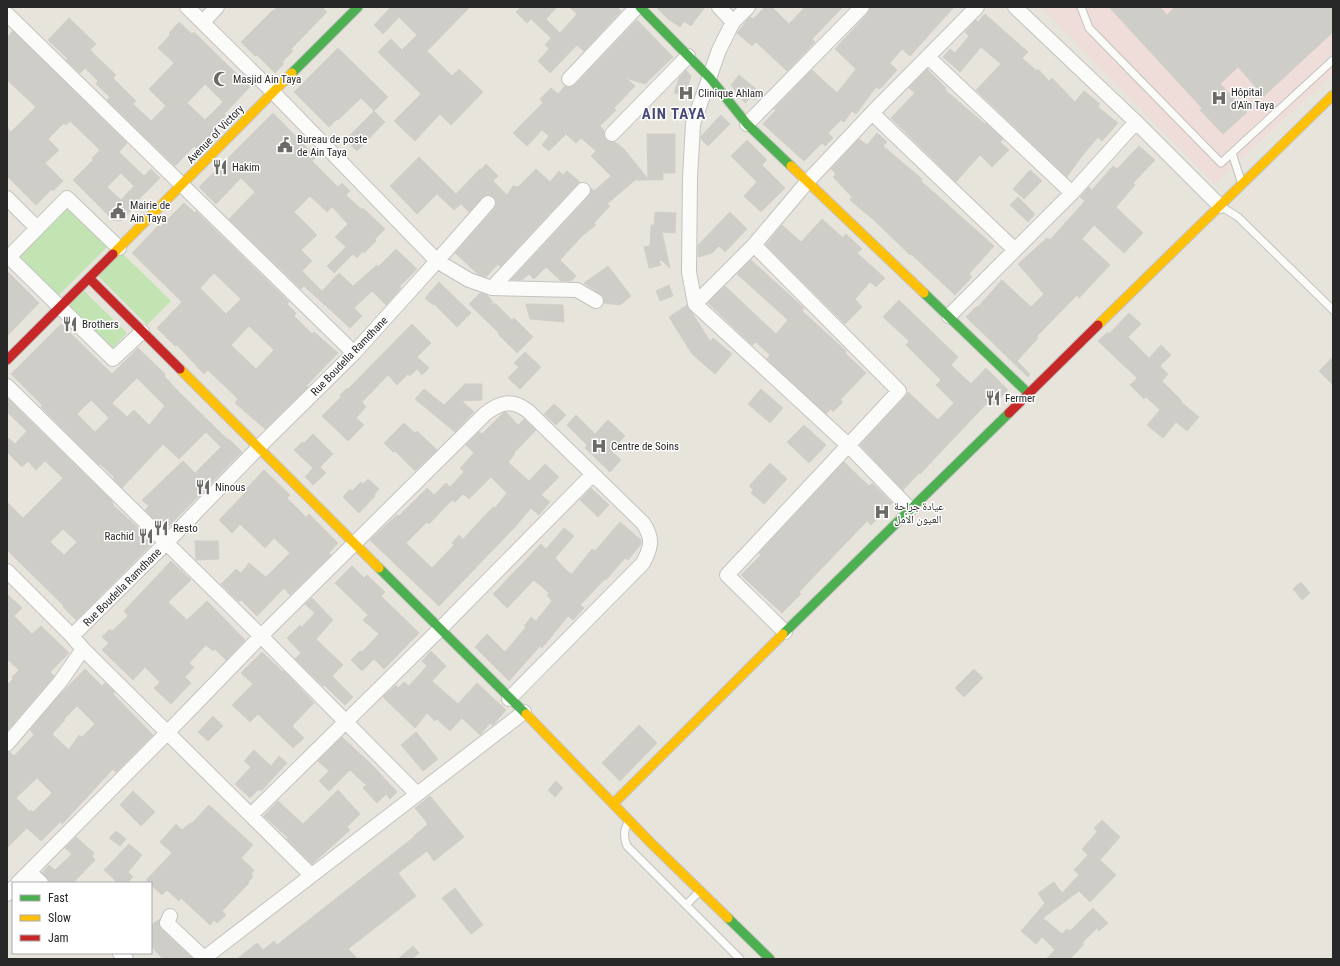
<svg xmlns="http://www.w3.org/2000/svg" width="1340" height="966" font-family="'Roboto Condensed','Noto Naskh Arabic',sans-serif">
  <rect width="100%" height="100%" fill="#e7e4dc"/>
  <!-- medical -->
  <path fill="#eeddd8" d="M1041,7H1333V74L1214,184Z"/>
  <!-- green -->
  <path fill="#c2e4b3" d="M68,203L110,244L56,298L14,258Z
    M121,252L171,301L147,325L98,276Z
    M82,289L127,333L109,352L64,308Z"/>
  <!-- building -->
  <path fill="#cfcdc8" stroke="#d2cfc8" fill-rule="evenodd" d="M277,7H322L327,12L291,49L293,51L282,62L284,64L275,73L257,55L255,56L241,42L273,10L274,11Z
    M389,7H470L427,51L452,76L459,69L483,92L451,125L440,114L415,141L394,121L421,94L378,52L391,39L402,50L417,35L399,17L383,34L374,25L390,8Z
    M521,7H557L546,19L560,33L577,14L569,7H617L621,11L584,51L577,45L550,73L538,61L549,49L545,45L551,38L531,19L527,23L516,12Z
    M656,7H705L691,26L684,21L680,27L668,19Z
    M765,7H772L789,24L805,7H843L812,39L815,42L787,71L756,42L752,46L737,33L750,17L753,19Z
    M870,7H954L910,56L902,49L890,63L897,70L882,87L879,89L876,87L856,114L852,111L844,122L841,120L828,133L833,138L825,146L822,143L804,161L763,124L776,110L774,109L812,70L837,93L856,69L835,49L868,13Z
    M1109,7H1160L1167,15L1175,7H1333V32L1264,96L1238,67L1220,84L1247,112L1223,134L1200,110L1202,108Z
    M985,14L1028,52L1022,58L1037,71L1038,69L1049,81L1052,78L1075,102L1084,91L1100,104L1098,107L1118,123L1102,141L1098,137L1082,156L1067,177L976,90L1001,64L981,47L960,72L943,57L950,49L955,53L969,36L965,32L976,20L978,22Z
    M69,18L96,44L90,50L116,75L113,78L136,101L133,104L151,121L166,106L149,89L174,63L158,48L170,35L169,33L179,22L192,34L194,32L250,87L224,114L226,115L212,129L214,131L197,149L194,146L175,166L107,100L110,97L96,84L98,81L85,68L80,73L66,60L68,59L48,40ZM205,84L223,102L205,120L187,103Z
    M637,20L673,57L645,84L626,78L635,86L614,108L616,110L600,126L604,131V136L606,140L610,142H615L624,149L648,179L647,134H675V173H663V180H635L607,204L610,206L594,223L596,225L582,236L560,260L576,276L571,281H561L546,267L534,279L529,274L522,280H511L589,196L591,188L594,191L611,176L591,156L596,151L581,138L576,143L566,134L549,151L542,145L549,136L542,130L527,146L513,133L543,103L540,99L551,88L558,94L565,86L571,87L575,85Z
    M13,31L127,143L119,152L144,176L151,169L160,178L136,202L137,204L121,221L113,220L73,180L93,160L92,158L100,150L70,121L66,125L64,123L48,139L59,150L45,163L63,181L53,191L52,189L36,205L7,176V128L11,132L36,107L7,80V37ZM121,173L134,186L121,200L107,187Z
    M338,48L388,97L374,111L361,98L338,120L337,119L329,127L294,92Z
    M927,69L946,88L945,90L985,124L986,123L1003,139L1000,142L1009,150L992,167L980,155L956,182L891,118L915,93L909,88Z
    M686,70L691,76L685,96L674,93L679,78Z
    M739,75L761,93L755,100L751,96L745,103L731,85Z
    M374,111L385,122L357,151L345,140Z
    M273,113L316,157L312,161L338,187L342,183L350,191L346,195L362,210L363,208L385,229L375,239L376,241L364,253L363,251L357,258L353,254L334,273L327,266L346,247L335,237L348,224L332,207L327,212L310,196L294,212L317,235L301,250L312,261L302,271L322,291L339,273L353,286L377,265L378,267L396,249L417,269L399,287L401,288L386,305L372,291L354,308L362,316L350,328L304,286L301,289L229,219L255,192L241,178L216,204L199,187Z
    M721,115L730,124L708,146L701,139V136Z
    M877,133L887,142L883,146L922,179L921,181L994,246L969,274L972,277L955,295L911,254L910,255L875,221L850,200L852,197L833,177L836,174L831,169L859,139L867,145Z
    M747,140L767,160L762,165L785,188L761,212L744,196L757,182L731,156Z
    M1139,146L1155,160L1133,183L1135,185L1116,207L1143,233L1124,253L1094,225L1082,239L1110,265L1079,298L1077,295L1037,336L1038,338L1017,361L1030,374L1028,377L966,317L977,306L978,307L1002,280L1031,307L1044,294L1018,264L1047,238L1050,240L1085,201L1080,197L1089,187L1092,190L1113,166L1117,169Z
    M419,157L456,194L480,169L481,170L486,164L498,176L493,181L507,195L513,186L518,187L536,169L550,182L559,171L563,175L567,171L580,182L577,184L500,267L498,264L486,277L478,274L455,253L494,209L496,204V200L490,195H485L469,212L461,204L454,210L437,194L417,214L390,186Z
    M1030,170L1042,181L1024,199L1013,189Z
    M1018,197L1035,214L1028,222L1010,205Z
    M184,203L195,213L196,211L289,302L287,304L296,313L294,316L312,334L314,332L338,353L306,386L308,387L265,429L235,403L238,399L208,370L204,374L177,345L175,346L157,328L182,302L132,253L159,225L160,227ZM214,273L241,299L226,314L200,288ZM249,326L274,350L256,369L231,345Z
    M655,212L676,213L675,233L662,232L670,268L661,260L659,262L662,265L649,268L644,247L650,246L651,225H654Z
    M730,212L747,229L725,252L719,246L712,253L698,257V245Z
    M822,219L843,238L846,234L862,249L857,253L885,278L876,287L870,282L855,299L862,307L845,324L766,245L782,225L801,242Z
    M751,260L804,308L802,311L846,351L845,353L866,373L840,400L843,402L833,412L831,409L826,414L767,359L770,355L756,342L752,345L708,303L725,286L776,334L788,320L737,274Z
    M608,266L631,296L620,305L604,303L603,296L584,283Z
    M7,271L39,303L7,336Z
    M439,282L471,313L457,327L434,304L433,305L425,298Z
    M669,285L673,296L660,301L656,291Z
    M480,293L487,295L493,302L490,304H496L512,320L514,318L533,337L517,353L498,334L499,333L469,304Z
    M899,300L958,357L951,365L971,384L986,368L1008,390L993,405L989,401L920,474L919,473L903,490L860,445L905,397L908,392L938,420L954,403L936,385L941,380L906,345L909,341L883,317Z
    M526,304L563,305L564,322L530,319Z
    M687,305L710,341L713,338L732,354L715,374L692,354L669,317Z
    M1129,313L1141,324L1128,337L1149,358L1161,345L1171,355L1160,366L1168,374L1162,381L1182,401L1181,402L1199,417L1187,431L1176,422L1163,438L1147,425L1160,410L1146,397L1144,399L1130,385L1137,378L1098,341L1108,332L1109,334Z
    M61,324L112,374L138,348L165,374L164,376L178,391L228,440L229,439L242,452L165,530L145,510L149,506L142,500L183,461L195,473L221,447L206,432L179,459L163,444L122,488L113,478L114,477L100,464L99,465L41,407L42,405L11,374ZM137,378L165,406L149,425L134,410L127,417L112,403ZM91,400L109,418L95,432L77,414Z
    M412,324L431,343L417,357L429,368L422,375L417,369L410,376L408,374L397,385L388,375L362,402L366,407L356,418L364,425L348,441L322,416L341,397L340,395L347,388L348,389Z
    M525,352L541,367L520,389L508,378L519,367L514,363Z
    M1333,357V385L1319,371Z
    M465,384H482V400L462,401L474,412L455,432L415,399L424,389L444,405Z
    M761,389L783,408L770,423L748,404Z
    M7,398L111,500L114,506L154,542L76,620L63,607L64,606L7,550V502L23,518L63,478L45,461L36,470L28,461L22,467L7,452V437L15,444L27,431L7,412ZM63,529L77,542L64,555L50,542Z
    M554,404L566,415L556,425L544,414Z
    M506,412L518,425L524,419L536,430L514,453L515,454L508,462L529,481L545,464L559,477L541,495L550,502L539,515L531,508L514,528L439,606L370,540L397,515L399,516L427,488L434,495L446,483L450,487L464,472L460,468L474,453L466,445L479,432L482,434L503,413ZM491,477L507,493L495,508L493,507L463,539L459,535L452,543L454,545L432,568L406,543L427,522L429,524L452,500L455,502L463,494L469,499Z
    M576,415L595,434L608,420L625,436L611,451L621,460L610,472L585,448L587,445L567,425Z
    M404,423L415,433L417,431L437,450L415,471L395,451L393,452L384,443Z
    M804,425L826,445L809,463L787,442Z
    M313,434L333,454L320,467L326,473L313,485L305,477L313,468L294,450L302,442L304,443Z
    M844,462L869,486L872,483L892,503L871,525L867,521L799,592L801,594L782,613L741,575L761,555L759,553Z
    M770,463L787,479L764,504L751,493L753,490L749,486Z
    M264,470L290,495L287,498L306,517L309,514L338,543L329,553L331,555L290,595L284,588L257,616L241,600L239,602L221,584L236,569L241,573L249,563L266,577L290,553L274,538L265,548L240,524L232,533L219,520L246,492L245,490Z
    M368,479L379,489L374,495L375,496L359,513L343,497L350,489L352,491L361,482L363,484Z
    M591,488L609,505L598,517L580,500Z
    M620,522L641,540V544L628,560L625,558L606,580L605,579L580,605L584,608L573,620L568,616L542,648L540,646L509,681L475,647L487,634L505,652L526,627L524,626L531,617L536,621L552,601L547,595L549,593L534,580L507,608L493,594L541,544L546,549L564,528L574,536L555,558L567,571L572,574L592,549L595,551Z
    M195,541H218L219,559L196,560Z
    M171,561L191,580L168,602L187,620L207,601L245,640L226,660L215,649L213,651L206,645L189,663L194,667L185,677L191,683L171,704L154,688L160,682L145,667L133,680L102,650L109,643L102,637L110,629L112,631L128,616L124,611Z
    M352,566L364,578L367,575L385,592L381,596L419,633L384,669L374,659L362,671L351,660L360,651L362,652L379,634L363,620L368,615L335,583Z
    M1301,582L1310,593L1302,600L1293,589Z
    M7,594L22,608L14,616L32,634L41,626L69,653L50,672L54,676L7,731V685L13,679L12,677L19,670L7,659Z
    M312,598L333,620L316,639L343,665L332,676L353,697L345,705L324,685L323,686L295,659L301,653L287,638L300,625L302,627L315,613L305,604Z
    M431,651L446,666L432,681L458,704L477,683L506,710L493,725L490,723L480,735L462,718L450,731L437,719L435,721L427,713L415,728L383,697L396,685L398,688L404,682L409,686L427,666L422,661Z
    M262,652L283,672L284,671L314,703L292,726L304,738L293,748L258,714L250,722L232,705L253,684L241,673Z
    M85,669L102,686L105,683L115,692L113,694L153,735L116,772L113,769L62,824L60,822L41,841L27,828L7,848V752H10L14,756L34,735L30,730L57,698ZM77,706L95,724L82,737L79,735L69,750L52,734L65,720L64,719ZM37,778L52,793L33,812L31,810L30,812L16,798Z
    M974,669L983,678L964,697L955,688Z
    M213,716L223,726L208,741L198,732Z
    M639,725L657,743L620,781L602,763Z
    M416,732L438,759L423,771L401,745Z
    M342,737L372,765L397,792L390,799L386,794L377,803L363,788L366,785L350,770L329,791L319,781L329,771L318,761Z
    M254,750L271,766L279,756L287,763L261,791L259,789L250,798L235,784L251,767L244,761Z
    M556,781L563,788L555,797L548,790Z
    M338,790L360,814L347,827L350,830L312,864L287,839L288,838L264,816L278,801L303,824Z
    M133,791L155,812L141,826L120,805Z
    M430,796L464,837L434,861L427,851L398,873L416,896L348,949L358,959H237L257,943L263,950L274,941L277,945L414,837V836L428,824L415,808Z
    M209,805L253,845L241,858L254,870L251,874L253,877L248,882L249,883L222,911L226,915L217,923L214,920L210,925L181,898L179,901L167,890L162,895L151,885V883L146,880L172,853L160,842L176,824L182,830L190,823L191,824Z
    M1102,820L1120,837L1100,860L1116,875L1090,902L1079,891L1043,918L1062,934L1067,929L1070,931L1093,908L1108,923L1099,931L1097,928L1082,943L1084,944L1070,959H1046L1055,950L1042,937L1036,944L1021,931L1045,903L1038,893L1054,882L1062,893L1079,875L1074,870L1088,855L1082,849L1097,832L1094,828Z
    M116,831L126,839L120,846L109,838Z
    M76,837L94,853L92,856L95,860L73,883H52L42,873L49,865L55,870L72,854L65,848Z
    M129,844L142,855L128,872L133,877L127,883H118L104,870Z
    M455,888L483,925L471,934L442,898Z
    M160,919L159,924L161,929L193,959H163L151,946V925Z
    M413,946L419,953L412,959H398Z"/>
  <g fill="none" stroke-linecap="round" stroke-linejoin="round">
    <!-- lane casing -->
    <g stroke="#c4c3c2" stroke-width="9">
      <path id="lane" d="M1081,7L1089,28L1221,163L1333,60
        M1232,153L1241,181
        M1222,207L1238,217L1333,310
        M628,822C624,831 623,836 627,846L740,959
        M686,905L700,891"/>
    </g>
    <!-- street casing -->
    <g stroke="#c4c3c2" stroke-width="16">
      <path id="street" d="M719,7L733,22
        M748,7L733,22L719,50L693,124L690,178L689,272L695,304L848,445L910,509
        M1015,7L1136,122L1220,206
        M7,14L354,353
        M203,22L217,7
        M928,57L1072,193
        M569,79L637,7
        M872,113L1015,250
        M747,124L862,7
        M612,134L688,56
        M7,198L37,228
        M488,203L437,261L469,280L492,288L577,290L596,301
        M754,245L899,391L727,575L785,632
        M119,248L67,198L9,257L113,359L142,332
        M492,288L583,190
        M695,304L754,245L808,181L872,113L977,7
        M949,316L1072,193L1136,122
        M7,386L261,636L417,794
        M7,571L72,636L166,543L258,448L354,353L437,261L273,92L187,7
        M72,636L83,649L311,875
        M7,744L60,682L83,649
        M251,815L440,629L593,474
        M29,872L41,883
        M18,883L168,732L261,636L485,414C500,402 512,399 528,411L643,523C653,538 652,546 643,563L509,699
        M7,894L13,888
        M170,916L167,923L204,958
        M120,953L126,959
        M203,959L524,712"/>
    </g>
    <!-- fast casing -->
    <g stroke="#c4c3c2" stroke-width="11">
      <path id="fast" d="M640,7L710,78L747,124L791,166
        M292,73L358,7
        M924,293L1028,393
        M379,568L526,714
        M783,634L1009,413
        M728,918L770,959"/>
    </g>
    <!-- slow casing -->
    <g stroke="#c4c3c2" stroke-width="11">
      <path id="slow" d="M791,166L924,293
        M113,254L292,73
        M1098,325L1333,95
        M180,369L379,568
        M526,714L651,843L728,918
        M613,804L783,634"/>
    </g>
    <!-- jam casing -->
    <g stroke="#c4c3c2" stroke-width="11">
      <path id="jam" d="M89,278L180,369
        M7,360L113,254
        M1009,413L1098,325"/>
    </g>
    <!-- lane -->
    <use href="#lane" stroke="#fbfbfa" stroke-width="7"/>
    <!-- street -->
    <use href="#street" stroke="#fbfbfa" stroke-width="14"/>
    <!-- fast -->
    <use href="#fast" stroke="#4caf50" stroke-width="9"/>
    <!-- slow -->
    <use href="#slow" stroke="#ffc107" stroke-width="9"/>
    <!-- jam -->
    <use href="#jam" stroke="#c62828" stroke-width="9"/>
  </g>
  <!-- icons -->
  <defs>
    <g id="mosque-bare" transform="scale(1.2)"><path d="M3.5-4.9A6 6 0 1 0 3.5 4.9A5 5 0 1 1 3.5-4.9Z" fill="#6b6a67" stroke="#fff" stroke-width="2.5" paint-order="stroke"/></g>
    <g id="hospital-bare" transform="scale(1.2)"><path d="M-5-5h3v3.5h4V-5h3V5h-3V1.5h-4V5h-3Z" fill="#6b6a67" stroke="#fff" stroke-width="2.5" paint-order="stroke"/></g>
    <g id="civic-bare" transform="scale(1.2)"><path d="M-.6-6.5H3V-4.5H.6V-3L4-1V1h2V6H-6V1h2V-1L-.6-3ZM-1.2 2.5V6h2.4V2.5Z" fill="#6b6a67" stroke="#fff" stroke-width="2.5" paint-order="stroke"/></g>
    <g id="restaurant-bare" transform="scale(1.2)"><path d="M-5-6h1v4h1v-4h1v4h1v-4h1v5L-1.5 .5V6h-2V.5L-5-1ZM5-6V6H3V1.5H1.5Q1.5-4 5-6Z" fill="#6b6a67" stroke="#fff" stroke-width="2.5" paint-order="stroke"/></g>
  </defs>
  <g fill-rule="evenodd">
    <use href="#mosque-bare" x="221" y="79"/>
    <use href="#hospital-bare" x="686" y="93"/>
    <use href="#hospital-bare" x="1219" y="98"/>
    <use href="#civic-bare" x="285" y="145"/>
    <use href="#restaurant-bare" x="220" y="167"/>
    <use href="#civic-bare" x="118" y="211"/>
    <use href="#restaurant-bare" x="70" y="324"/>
    <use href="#restaurant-bare" x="993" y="398"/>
    <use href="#hospital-bare" x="599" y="446"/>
    <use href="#restaurant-bare" x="203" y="487"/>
    <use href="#hospital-bare" x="882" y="512"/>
    <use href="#restaurant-bare" x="161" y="528"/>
    <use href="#restaurant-bare" x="146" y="536"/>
  </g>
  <g text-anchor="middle" stroke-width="3" stroke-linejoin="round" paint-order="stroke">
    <!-- poi labels -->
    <g font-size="11" fill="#282828" stroke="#fff" text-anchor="start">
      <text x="233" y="83">Masjid Ain Taya</text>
      <text x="1231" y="96">Hôpital<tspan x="1231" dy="13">d'Aïn Taya</tspan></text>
      <text x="698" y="97">Clinique Ahlam</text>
      <text x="297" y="143">Bureau de poste<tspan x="297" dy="13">de Ain Taya</tspan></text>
      <text x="232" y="171">Hakim</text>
      <text x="130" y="209">Mairie de<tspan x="130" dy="13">Ain Taya</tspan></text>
      <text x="82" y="328">Brothers</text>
      <text x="1005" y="402">Fermer</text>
      <text x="611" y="450">Centre de Soins</text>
      <text x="215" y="491">Ninous</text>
      <text x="894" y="510">عيادة جراحة<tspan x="894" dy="13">العيون الأمل</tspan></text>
      <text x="173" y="532">Resto</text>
      <text x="134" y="540" text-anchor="end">Rachid</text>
    </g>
    <!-- street labels -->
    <g font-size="11" fill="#282828" stroke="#fff">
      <text transform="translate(215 134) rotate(-46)" y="4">Avenue of Victory</text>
      <text transform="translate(349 356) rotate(-46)" y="4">Rue Boudella Ramdhane</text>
      <text transform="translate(122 587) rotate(-45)" y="4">Rue Boudella Ramdhane</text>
    </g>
    <!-- district labels -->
    <g font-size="15" font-weight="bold" letter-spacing="1" fill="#474a79" stroke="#fff">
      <text x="674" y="119">AIN TAYA</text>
    </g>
  </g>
  <!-- border -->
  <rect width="1340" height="966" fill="none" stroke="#282828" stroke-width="16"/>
  <!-- legend -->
  <rect x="12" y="882" width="140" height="72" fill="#ffffff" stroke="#a9a9a9"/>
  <rect x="20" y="895" width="20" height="6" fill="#4caf50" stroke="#a9a9a9"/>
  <text x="48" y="902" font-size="12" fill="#282828">Fast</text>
  <rect x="20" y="915" width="20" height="6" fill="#ffc107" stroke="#a9a9a9"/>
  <text x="48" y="922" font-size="12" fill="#282828">Slow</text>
  <rect x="20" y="935" width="20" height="6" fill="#c62828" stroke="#a9a9a9"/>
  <text x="48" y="942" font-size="12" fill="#282828">Jam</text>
</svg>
